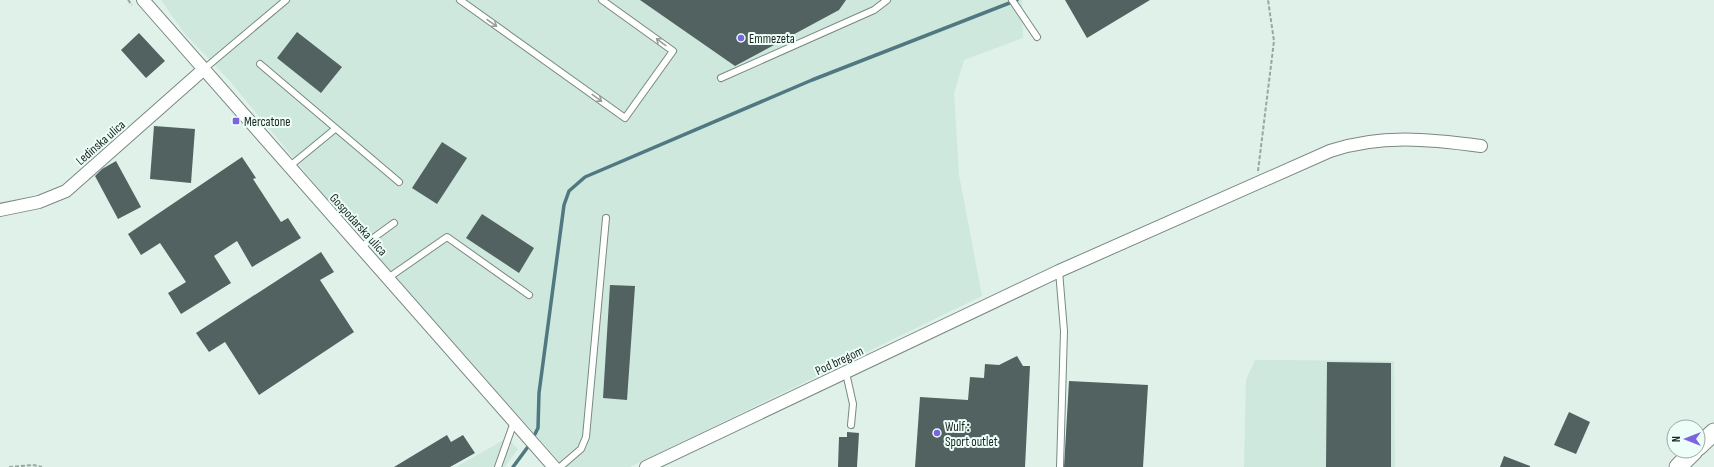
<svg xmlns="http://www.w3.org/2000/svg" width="1714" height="467" font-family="'Sofia Sans Condensed',sans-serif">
  <rect width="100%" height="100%" fill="#dff1e9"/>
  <!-- built -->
  <path fill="#cee8dd" d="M161,0H1022L1023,38L964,60L954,93L959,175L982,296L630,467H564L334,207L229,80L184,33Z
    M1255,360L1394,361L1395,467H1244L1246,380Z
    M507,438L518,449L505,467H456Z"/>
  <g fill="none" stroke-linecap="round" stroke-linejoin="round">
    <!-- stream -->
    <path stroke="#507880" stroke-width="3.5" d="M513,467L530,444L538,428L539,393L564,205L569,191L585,177L812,80L1017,0"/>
  </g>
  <!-- building -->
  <path fill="#516261" d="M640,0H846L839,10L735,66Z
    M1065,0H1150L1087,38Z
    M297,32L342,67L321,93L277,58Z
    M139,33L165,61L146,78L121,50Z
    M154,126L195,129L191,183L150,179Z
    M442,142L467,158L437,204L412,188Z
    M242,157L256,178L253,179L281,222L288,218L301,238L252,267L237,241L214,256L231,283L181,314L168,293L186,282L160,243L141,255L128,234Z
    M116,161L141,207L118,219L95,176L102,169Z
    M482,214L534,248L519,273L466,238Z
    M321,252L334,272L320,280L354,332L259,395L225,342L209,352L196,333Z
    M610,285L635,286L627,400L603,398Z
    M1017,356L1023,366H1030L1025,467H915L920,397L968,400L970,377L984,378L985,364L999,365Z
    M1327,362L1391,363V467H1326Z
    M1069,381L1148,385L1143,467H1064Z
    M1569,412L1590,422L1576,454L1554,445Z
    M847,432L859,433L857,467H838L839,437H847Z
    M447,435L451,442L463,435L475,453L450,467H394Z
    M1504,456L1530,466V467H1500Z"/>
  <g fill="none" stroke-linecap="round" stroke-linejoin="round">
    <!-- lane casing -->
    <g stroke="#798982" stroke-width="8">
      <path id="lane" d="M460,0L625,118L673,51L602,0
        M1012,0L1037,37
        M260,64L399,182
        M204,69L286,0
        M721,78L874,10L887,0
        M290,166L335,129
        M361,247L394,223
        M1059,271L1064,331L1060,467
        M388,278L447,237L529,295
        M846,373L853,404L851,425
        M498,467L514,422
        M560,467L581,449L586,437L606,218"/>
    </g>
    <!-- street casing -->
    <g stroke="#798982" stroke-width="14">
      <path id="street" d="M143,0L554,467
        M0,210L39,202L66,191L204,69
        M646,467L1059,271L1330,151C1380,134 1429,139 1481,146"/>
    </g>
    <!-- secondary casing -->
    <g stroke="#798982" stroke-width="19">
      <path id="secondary" d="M1698,447L1714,432
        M1678,467L1694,451"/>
    </g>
    <!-- path -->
    <path stroke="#99a7a1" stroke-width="2" stroke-dasharray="4 2" stroke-linecap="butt" d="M128,0L132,5
      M1258,171L1274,41L1268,0
      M9,467L33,465L42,467"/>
    <!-- lane -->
    <use href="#lane" stroke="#fff" stroke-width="6"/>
    <!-- street -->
    <use href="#street" stroke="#fff" stroke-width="12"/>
    <!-- secondary -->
    <use href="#secondary" stroke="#fff" stroke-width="17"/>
  </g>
  <!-- one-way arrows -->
  <defs><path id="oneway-shaft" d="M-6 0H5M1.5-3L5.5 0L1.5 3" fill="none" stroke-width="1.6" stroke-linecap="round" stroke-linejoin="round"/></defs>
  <g stroke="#9a9d9c">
    <use href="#oneway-shaft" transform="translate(492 23) rotate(35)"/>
    <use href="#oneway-shaft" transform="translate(661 42) rotate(-144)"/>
    <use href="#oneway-shaft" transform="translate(597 98) rotate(36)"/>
  </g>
  <!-- markers -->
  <g fill="#7b64e0" stroke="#ecfef7" stroke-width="1.5">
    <circle cx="741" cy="38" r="4"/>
    <rect x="232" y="117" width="8" height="8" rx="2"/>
    <circle cx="937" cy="433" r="4"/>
  </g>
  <g text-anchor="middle" stroke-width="4" stroke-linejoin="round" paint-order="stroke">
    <!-- poi labels -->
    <g font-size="13" fill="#1e2522" stroke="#ecfef7" text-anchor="start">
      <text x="749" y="43">Emmezeta</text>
      <text x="244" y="126">Mercatone</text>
      <text x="945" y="431">Wulf :<tspan x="945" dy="15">Sport outlet</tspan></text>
    </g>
    <!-- street labels -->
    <g font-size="13" fill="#1e2522" stroke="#ecfef7">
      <text transform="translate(100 142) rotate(-41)" y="5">Ledinska ulica</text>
      <text transform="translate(359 224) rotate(48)" y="5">Gospodarska ulica</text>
      <text transform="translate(839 360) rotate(-25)" y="5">Pod bregom</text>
    </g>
  </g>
  <!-- north arrow -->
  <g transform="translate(1686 439) rotate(270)"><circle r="19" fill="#ecfef7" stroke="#9aa7a2"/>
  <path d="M0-3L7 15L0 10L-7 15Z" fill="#7b64e0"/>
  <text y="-6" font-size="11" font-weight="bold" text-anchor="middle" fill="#1e2522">N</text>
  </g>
</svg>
